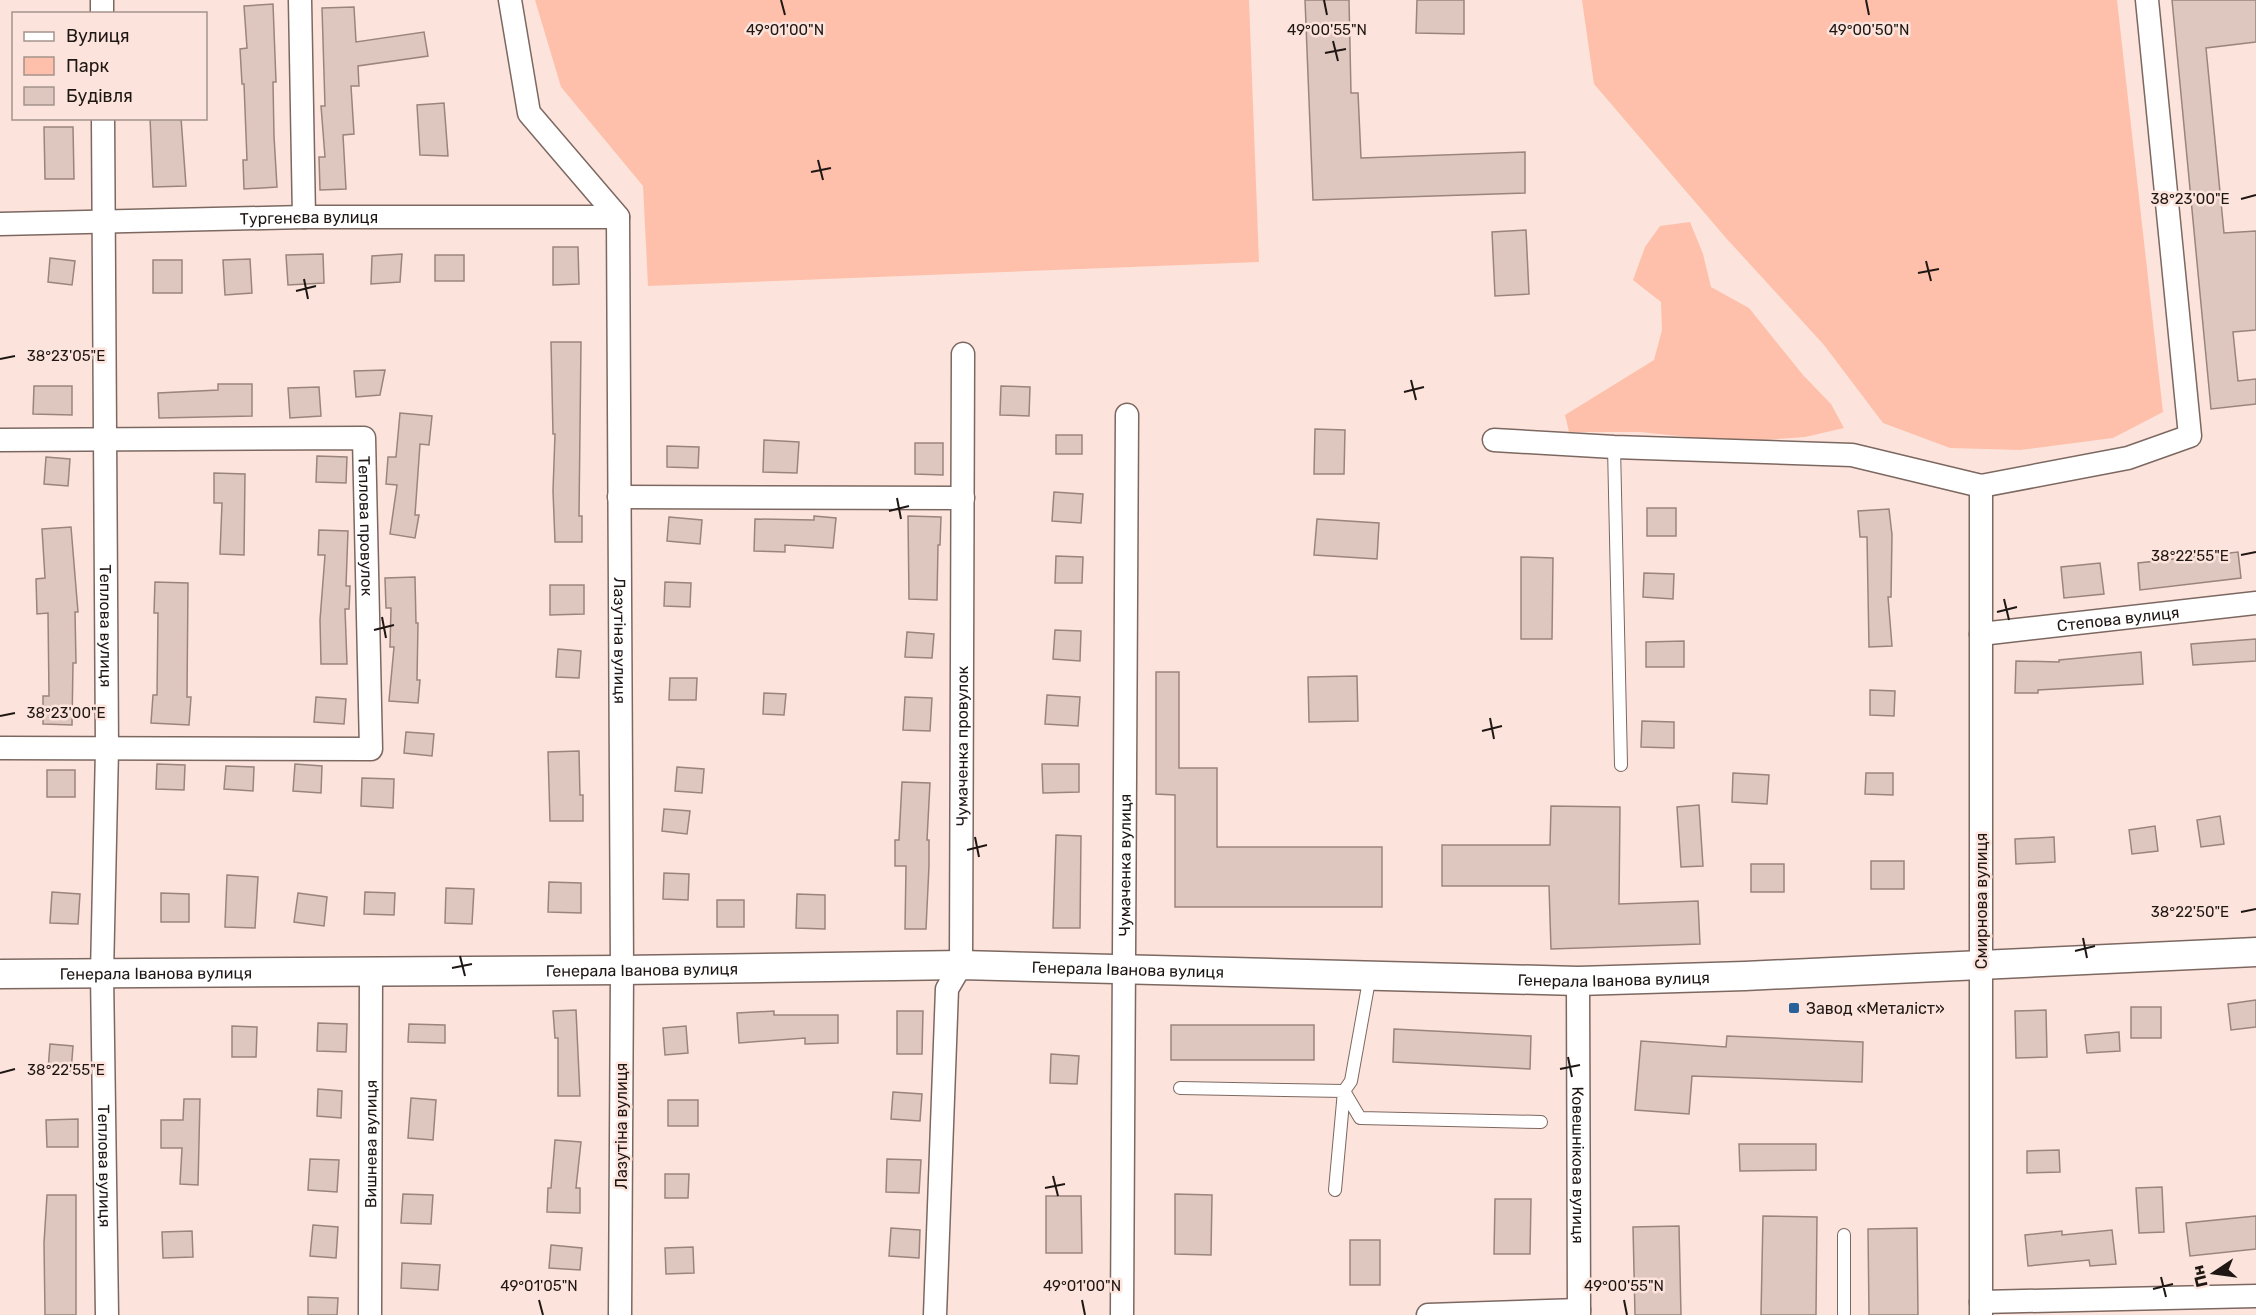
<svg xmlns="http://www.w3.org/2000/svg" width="2256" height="1315" font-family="Rubik,sans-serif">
  <rect width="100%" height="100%" fill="#fce4dc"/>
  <!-- green -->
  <path fill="#fec0aa" d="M535,0H1249L1259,262L648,286L643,186L561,87Z
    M1582,0H2117L2163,412L2113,438L2020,450L1950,448L1883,423L1824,345L1726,238L1594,84Z
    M1690,222L1703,254L1711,287L1749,308L1803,375L1831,404L1844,428L1805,437L1737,442L1640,432H1569L1565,415L1654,360L1662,330L1661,302L1633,280L1645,247L1660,226Z"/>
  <!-- building -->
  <path fill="#dec7bf" stroke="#9a857d" stroke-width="1.5" d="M1305,0H1349L1351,93H1358L1361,158L1525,152V193L1313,200Z
    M1417,0H1464V34L1416,33Z
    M2172,0H2256V42L2206,48L2224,233L2256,231V330L2233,332L2238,381L2256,379V404L2211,409Z
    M273,4L276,82H273L274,136L277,187L244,189L243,160H247L244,84H242L240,49L247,48L244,6Z
    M354,7L356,42L424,32L428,56L358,66L359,86H351L354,134L343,135L346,189L320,190L319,157H325L321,106H325L322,8Z
    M444,103L448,156L420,155L417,105Z
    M150,118H181L186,186L153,187Z
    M44,127H73L74,179H45Z
    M1526,230L1529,294L1495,296L1492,232Z
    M553,247H578L579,284L553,285Z
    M323,254L324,283L288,285L286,255Z
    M402,254L400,282L371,284L372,256Z
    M435,255H464V281H435Z
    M50,258L75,261L72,285L48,282Z
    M250,259L252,293L225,295L223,260Z
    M153,260H182V293H153Z
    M551,342H581L579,516H582V542H555L553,491L555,434H553Z
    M385,370L380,395L356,397L354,371Z
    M218,384H252V416L159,418L158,393L218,390Z
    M34,386H72V415L33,414Z
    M1001,386L1030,387L1029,416L1000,415Z
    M319,387L321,416L290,418L288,388Z
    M400,413L432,416L429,445L420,444L415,515H419L415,538L390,534L397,485L386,484L388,457H396Z
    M1315,429L1345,430L1344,474H1314Z
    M1056,435H1082V454H1056Z
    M764,440L799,442L797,473L763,472Z
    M915,443H943V475L915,474Z
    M667,446L699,447L698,468L667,467Z
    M317,456L347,457L346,483L316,482Z
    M46,457L70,459L68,486L44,484Z
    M214,473L245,474L244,555L220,554L222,503H214Z
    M1054,492L1083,494L1081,523L1052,521Z
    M1647,508H1676V536H1647Z
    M1889,509L1892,535L1891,597H1888L1892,646L1869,647L1867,537H1860L1858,511Z
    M814,516L836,518L833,548L785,545V552L754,551L755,519L814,520Z
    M908,516L941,517L940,545H938L937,600L909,599Z
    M669,517L702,520L700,544L667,541Z
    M1317,519L1379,523L1377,559L1314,555Z
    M71,527L78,612H75L76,663H73L72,725L43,724V696H49L48,613L37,614L36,579L45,578L42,529Z
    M319,530L348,531L346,586H350L349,609H345L347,664H321L320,620L325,555H318Z
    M2238,552L2241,578L2140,590L2138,563Z
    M1056,556L1083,557L1082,583H1055Z
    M1521,557L1553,558L1552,639H1521Z
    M2100,563L2104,594L2064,598L2061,567Z
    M1644,573L1674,574L1673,599L1643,597Z
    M415,577L416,623H418L417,680H420L418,703L389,701L394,647H390L391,608H386L385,578Z
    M155,582L188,583L187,697H191L189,725L151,723L153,695H157L158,613H154Z
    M665,582L691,583L690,607L664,606Z
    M550,585H584V614L550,615Z
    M1055,630L1081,631L1080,661L1053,659Z
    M907,632L934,634L932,658L905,657Z
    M2256,639V661L2193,665L2191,644Z
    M1684,641V667H1646V642Z
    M558,649L581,651L579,678L556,677Z
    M2141,652L2143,684L2038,690V693H2015L2016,661L2059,662V660Z
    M1156,672H1179V768H1217V847H1382V907H1175V795L1156,794Z
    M1357,676L1358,721L1309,722L1308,677Z
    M670,678H697L696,700H669Z
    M1870,690L1895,691L1894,716L1870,715Z
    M764,693L786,694L784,715L763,714Z
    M1047,695L1080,697L1078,726L1045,724Z
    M316,697L346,699L344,724L314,722Z
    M905,697L932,698L930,731L903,730Z
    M1642,721L1674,722V748L1641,747Z
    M406,732L434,734L432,756L404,753Z
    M579,751L580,795H583V821H550L548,752Z
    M157,764L185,765L184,790L156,789Z
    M295,764L322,766L321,793L293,791Z
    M1042,764H1079V792L1043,793Z
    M226,766L254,767L253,791L224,789Z
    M677,767L704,769L702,793L675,791Z
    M47,770H75V797H47Z
    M1733,773L1769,775L1767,804L1732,802Z
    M1866,773H1893V795L1865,794Z
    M362,778L394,779L393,808L361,806Z
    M902,782L930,783L927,840H929V866L926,929H905L906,866H895V840H899Z
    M1699,805L1703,866L1681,867L1677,807Z
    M1551,806L1620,807L1619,904L1698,901L1700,944L1551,949L1549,886H1442V845H1550Z
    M664,809L690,811L687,834L662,831Z
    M2220,816L2224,844L2201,847L2197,820Z
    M2155,826L2158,851L2132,854L2129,830Z
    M1056,835L1081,836L1080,928H1053Z
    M2054,837L2055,862L2016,864L2015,839Z
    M1871,861H1904V889H1871Z
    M1751,864H1784V892H1751Z
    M664,873L689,874L688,900L663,899Z
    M227,875L258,877L255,928L225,927Z
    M549,882L581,883V913L548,912Z
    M446,888L474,889L472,924L445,923Z
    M52,892L80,894L78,924L50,923Z
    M365,892L395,893L394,915L364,914Z
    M161,893L189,894V922H161Z
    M298,893L327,897L324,926L294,922Z
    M797,894L825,895V929L796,928Z
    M717,900H744V927H717Z
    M2256,1000V1027L2231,1030L2228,1004Z
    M2131,1007H2161V1038H2131Z
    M576,1010L580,1096H558V1038H555L553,1011Z
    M2046,1010L2047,1057L2016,1058L2015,1011Z
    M774,1011V1015H838V1043L805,1044V1038L739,1043L737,1013Z
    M897,1011H923L922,1054H897Z
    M318,1023L347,1024L346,1052L317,1051Z
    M409,1024L445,1025V1043L408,1042Z
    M1171,1025H1314V1060H1171Z
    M232,1026L257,1027L256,1057H232Z
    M686,1026L688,1053L665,1055L663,1028Z
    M1394,1029L1531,1036L1530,1069L1393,1062Z
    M2119,1032L2120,1051L2087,1053L2085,1035Z
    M1727,1036L1863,1042L1862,1082L1692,1076L1689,1114L1635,1110L1641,1041L1726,1047Z
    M50,1044L73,1046L71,1072L48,1070Z
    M1051,1054L1079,1056L1077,1084L1050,1083Z
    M318,1089L342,1091L341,1118L317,1116Z
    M893,1092L922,1094L920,1121L891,1119Z
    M411,1098L436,1100L433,1140L408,1138Z
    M184,1099H200L198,1185L180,1184L182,1148H161V1120H183Z
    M668,1100H698V1126H668Z
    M78,1119V1147H47L46,1120Z
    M555,1140L581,1142L576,1188H580V1213L547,1212L548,1188H551Z
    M1739,1144H1816V1170L1740,1171Z
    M2059,1150L2060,1172L2027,1173V1151Z
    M310,1159L339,1160L337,1192L308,1190Z
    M887,1159L921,1160L919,1193L886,1192Z
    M665,1174H689L688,1198H665Z
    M2162,1187L2164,1232L2139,1233L2136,1188Z
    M403,1194L433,1195L431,1224L401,1223Z
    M1175,1194L1212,1195L1211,1255L1175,1254Z
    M47,1195H76V1315H45L44,1243Z
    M1046,1196H1081L1082,1253H1046Z
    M1495,1199H1531L1530,1254H1494Z
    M1763,1216L1817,1217L1816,1315H1761Z
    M2256,1216V1249L2190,1256L2186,1223Z
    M313,1225L338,1227L336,1258L310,1256Z
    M1679,1226L1681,1315H1635L1633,1227Z
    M891,1228L920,1230L919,1258L889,1256Z
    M1917,1228L1918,1315H1869L1868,1229Z
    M2112,1230L2116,1264L2090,1266L2089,1260L2028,1266L2025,1235L2062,1231V1235Z
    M192,1231L193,1257L163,1258L162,1232Z
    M1350,1240H1380V1285H1350Z
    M551,1245L582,1248L580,1270L549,1268Z
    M693,1247L694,1273L666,1274L665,1248Z
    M402,1263L440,1265L438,1290L401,1288Z
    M308,1297L338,1298L337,1315H308Z"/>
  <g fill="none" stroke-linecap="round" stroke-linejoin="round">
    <!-- service casing -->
    <g stroke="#7c6861" stroke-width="14">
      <path id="service" d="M1614,447L1621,765
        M1180,1088L1344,1091L1351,1081L1370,975
        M1344,1091L1360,1118L1541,1122
        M1335,1190L1344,1091
        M1844,1315V1235"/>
    </g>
    <!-- minor casing -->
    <g stroke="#7c6861" stroke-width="25">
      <g id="minor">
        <path d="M102,0V14"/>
        <path d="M300,0L304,217"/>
        <path id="s1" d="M510,0L529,113L618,217L622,970L620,1315"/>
        <path id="s2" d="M103,118L107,749L102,974L107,1315"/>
        <path id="s3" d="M0,224L304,217H618"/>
        <path id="s4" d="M0,440L364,438L371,749L0,748"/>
        <path d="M1494,440L1614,447L1852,455L1981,486L2128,458L2190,436L2147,0"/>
        <path d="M619,497L963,498"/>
        <path id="s5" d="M1981,634L2256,603"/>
        <path id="s6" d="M1578,981L1579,1315"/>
        <path d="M1981,1302L2256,1296"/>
        <path id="s7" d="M370,1315L371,972"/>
        <path id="s8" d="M935,1315L947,989L961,965L963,354"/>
        <path id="s9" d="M1122,1315L1127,415"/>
        <path d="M1428,1315L1579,1310"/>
        <path d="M1981,1315V486"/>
      </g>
    </g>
    <!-- tertiary casing -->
    <g stroke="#7c6861" stroke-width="31">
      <g id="tertiary">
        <path id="s10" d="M0,974L622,970L961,965L1578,981L1745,976L2256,952"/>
      </g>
    </g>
    <!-- service -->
    <use href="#service" stroke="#fff" stroke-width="12"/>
    <!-- minor -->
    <use href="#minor" stroke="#fff" stroke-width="22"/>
    <!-- tertiary -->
    <use href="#tertiary" stroke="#fff" stroke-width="28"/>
  </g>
  <!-- ticks -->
  <path fill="none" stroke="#1f1714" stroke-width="2" d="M781,0L785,15M1324,0L1327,15M1866,0L1869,15M1333,41L1338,61M1325,53L1346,49M818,160L823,180M811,172L831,168M2241,199L2256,195M1926,261L1931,281M1918,273L1939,269M304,279L308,299M296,291L316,286M0,359L15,356M1411,380L1416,400M1404,392L1424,387M897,498L901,519M889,511L909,506M2241,555L2256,552M2004,599L2009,620M1997,612L2017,607M382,617L386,638M374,630L394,625M0,716L15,713M1490,718L1494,739M1482,731L1502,726M975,837L979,857M967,850L987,845M2241,912L2256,909M2083,938L2087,958M2075,951L2095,946M460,956L465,976M452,968L472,964M1568,1057L1572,1077M1560,1069L1580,1065M0,1073L15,1069M1053,1176L1058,1196M1045,1188L1065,1184M2161,1277L2166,1297M2153,1289L2173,1284M539,1300L543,1315M1082,1300L1085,1315M1624,1300L1627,1315"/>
  <!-- markers -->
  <rect fill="#286199" stroke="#fce4dc" stroke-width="2" x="1788" y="1002" width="12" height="12" rx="3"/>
  <g text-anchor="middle" stroke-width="5" stroke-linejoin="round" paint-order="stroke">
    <!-- street labels -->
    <g font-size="16" fill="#1f1714" stroke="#fce4dc">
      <text dy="6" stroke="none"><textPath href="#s3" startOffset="309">Тургенєва вулиця</textPath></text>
      <text dy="6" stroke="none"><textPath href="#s4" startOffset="452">Теплова провулок</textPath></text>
      <text dy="6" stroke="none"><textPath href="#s5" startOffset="138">Степова вулиця</textPath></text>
      <text dy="6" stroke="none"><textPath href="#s2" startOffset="508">Теплова вулиця</textPath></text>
      <text dy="6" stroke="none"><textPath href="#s1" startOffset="675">Лазутіна вулиця</textPath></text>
      <text dy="6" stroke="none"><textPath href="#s8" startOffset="573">Чумаченка провулок</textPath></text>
      <text dy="6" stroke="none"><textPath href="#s9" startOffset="450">Чумаченка вулиця</textPath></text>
      <text transform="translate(1981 901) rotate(-90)" y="6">Смирнова вулиця</text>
      <text dy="6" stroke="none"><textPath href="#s10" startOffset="1128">Генерала Іванова вулиця</textPath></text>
      <text dy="6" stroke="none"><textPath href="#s10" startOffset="642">Генерала Іванова вулиця</textPath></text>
      <text dy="6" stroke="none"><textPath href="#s10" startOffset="156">Генерала Іванова вулиця</textPath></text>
      <text dy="6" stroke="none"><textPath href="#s10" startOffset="1614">Генерала Іванова вулиця</textPath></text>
      <text transform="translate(621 1126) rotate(-90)" y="6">Лазутіна вулиця</text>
      <text dy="6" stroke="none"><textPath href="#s7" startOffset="171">Вишнева вулиця</textPath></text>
      <text dy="6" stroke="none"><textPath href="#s6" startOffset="184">Ковешнікова вулиця</textPath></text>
      <text dy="6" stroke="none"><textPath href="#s2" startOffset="1048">Теплова вулиця</textPath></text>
    </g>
    <!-- poi labels -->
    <g font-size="16" fill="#1f1714" stroke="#fce4dc" text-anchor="start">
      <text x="1806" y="1014">Завод «Металіст»</text>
    </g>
  </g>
  <g font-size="15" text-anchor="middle" fill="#1f1714" stroke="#fce4dc" stroke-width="5" stroke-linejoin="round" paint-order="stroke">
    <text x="785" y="35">49°01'00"N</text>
    <text x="1327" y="35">49°00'55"N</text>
    <text x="1869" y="35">49°00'50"N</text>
    <text x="2190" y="204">38°23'00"E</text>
    <text x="66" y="361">38°23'05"E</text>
    <text x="2190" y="561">38°22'55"E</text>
    <text x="66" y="718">38°23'00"E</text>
    <text x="2190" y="917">38°22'50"E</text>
    <text x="66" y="1075">38°22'55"E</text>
    <text x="539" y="1291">49°01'05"N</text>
    <text x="1082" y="1291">49°01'00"N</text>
    <text x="1624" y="1291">49°00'55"N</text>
  </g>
  <!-- legend -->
  <rect x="12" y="12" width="195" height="108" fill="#fce4dc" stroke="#a4928c" stroke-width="1.5"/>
  <rect x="24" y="32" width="30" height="9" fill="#ffffff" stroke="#a4928c" stroke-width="1.5"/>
  <text x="66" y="42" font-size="18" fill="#1f1714">Вулиця</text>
  <rect x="24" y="57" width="30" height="18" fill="#fec0aa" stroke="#a4928c" stroke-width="1.5"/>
  <text x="66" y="72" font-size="18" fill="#1f1714">Парк</text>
  <rect x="24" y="87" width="30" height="18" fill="#dec7bf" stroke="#a4928c" stroke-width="1.5"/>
  <text x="66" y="102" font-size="18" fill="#1f1714">Будівля</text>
  <!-- north arrow -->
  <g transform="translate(2214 1273) rotate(257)" stroke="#fce4dc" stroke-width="4.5" paint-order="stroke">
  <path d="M0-4.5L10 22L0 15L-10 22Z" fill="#1f1714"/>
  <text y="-9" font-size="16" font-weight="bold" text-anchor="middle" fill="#1f1714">Пн</text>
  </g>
</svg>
